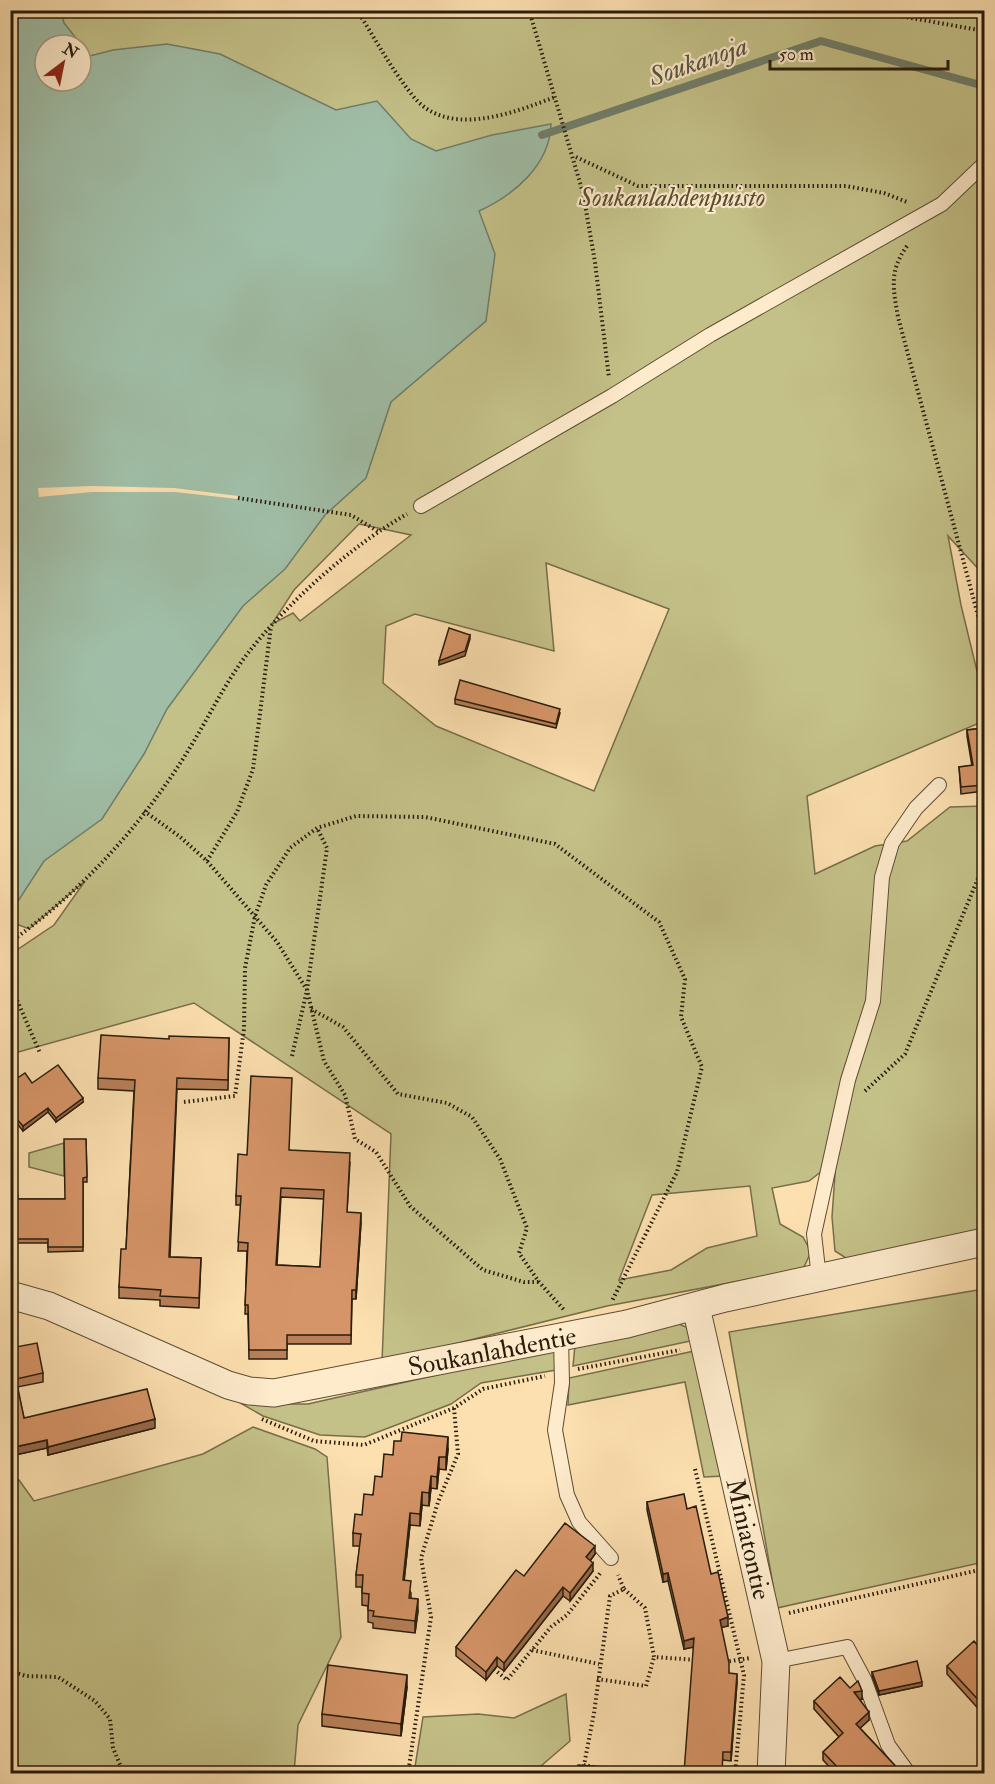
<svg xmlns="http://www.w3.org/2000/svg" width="995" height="1784" font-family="'IM FELL Double Pica',serif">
  <rect width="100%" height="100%" fill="#fde0b0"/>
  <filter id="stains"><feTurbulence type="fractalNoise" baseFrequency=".00333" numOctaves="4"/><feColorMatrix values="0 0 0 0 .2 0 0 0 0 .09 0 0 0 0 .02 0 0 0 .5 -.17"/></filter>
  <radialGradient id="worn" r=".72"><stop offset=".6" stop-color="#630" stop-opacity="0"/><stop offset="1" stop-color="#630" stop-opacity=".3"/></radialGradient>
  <!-- green -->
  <path fill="#c4c188" stroke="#766e4a" stroke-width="1.5" fill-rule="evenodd" d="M11,11H984V342L982,417L984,575L948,536L961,605L984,700V721L807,796L815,874L875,846L907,841L950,807L984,806V1229L849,1260L835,1251L832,1217L836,1160L809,1181L772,1188L780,1224L803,1237L811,1252L803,1269L607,1306L382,1362L391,1134L194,1003L11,1054V954L54,925L85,881L29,929L11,922ZM45,45H81V81H45ZM359,524L411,535L300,621L293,613L272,624L294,590ZM546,563L669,609L594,791L436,726L383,683L386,626L415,614L554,651ZM750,1186L757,1236L707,1248L671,1270L619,1280L652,1195Z
    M64,1143V1176L29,1167V1153Z
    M984,1289V1562L777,1608L729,1332Z
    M672,1321L686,1327L695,1340L573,1366L575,1345Z
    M556,1348V1370L481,1383L451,1404L365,1437L320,1435L263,1416L242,1404H308Z
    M699,1350L724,1476L704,1477L685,1382L568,1405L569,1378Z
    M253,1427L315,1449L327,1457L341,1637L298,1725L294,1773H11V1479L19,1480L34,1501L203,1454Z
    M566,1694L570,1741L541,1766L542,1773H414L423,1717L478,1714L514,1718Z"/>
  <!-- water -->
  <path fill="#a0bea7" stroke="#707d69" stroke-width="1.5" fill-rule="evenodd" d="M11,11H61L64,23L90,56L113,50L167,44L220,54L336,110L377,101L411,139L436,151L492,135L551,124C550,165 514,195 479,211L495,254L486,321L391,402L366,478L325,515L285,569L243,606L167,709L144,754L102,819L44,861L11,912ZM45,45H81V81H45Z"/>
  <!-- pier -->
  <path fill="#fde0b0" d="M92,486L174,488L238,496V499L175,492H92L39,497L38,488Z"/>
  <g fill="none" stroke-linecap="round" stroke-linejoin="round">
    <!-- stream -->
    <path stroke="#707d69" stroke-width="8" d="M542,135L821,41L984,86"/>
    <!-- lane casing -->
    <g stroke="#5d4d34" stroke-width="16">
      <path id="lane" d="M421,506L612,396L710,335L942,204L984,164
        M819,1278L814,1234L848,1080L873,1001L882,877L892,843L916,808L939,785
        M561,1337L562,1383L555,1430L567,1495L579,1522L611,1558
        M776,1661L847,1647L864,1679L888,1745L909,1774"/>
    </g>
    <!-- street casing -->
    <g stroke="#5d4d34" stroke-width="29">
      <path id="street" d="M10,1295L49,1306L228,1385L249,1391L274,1393L627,1324L725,1298L984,1242
        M696,1307L776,1661L771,1774"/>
    </g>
    <!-- path -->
    <path stroke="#281c0b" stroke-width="4" stroke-dasharray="1.5 3" stroke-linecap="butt" d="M357,10C375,39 392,70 413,96C447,139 513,113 555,97
      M529,10L583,193L595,262L609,378
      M867,10L984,31
      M576,157L638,186H846L884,193L907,202
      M907,246C889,271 893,288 898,317L984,638
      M238,498L351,515L379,532
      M144,811L179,836L207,861L277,942L307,990L324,1061L345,1095L355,1139L376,1152L410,1206L483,1270L524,1282H539
      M207,861L237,812L253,769L271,626
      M10,942C80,893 141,826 186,754C207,721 224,684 248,653C288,602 351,546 407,514
      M10,984L40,1053
      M311,1009L343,1027L398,1094L447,1103L472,1117L500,1159L527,1228L519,1253L539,1282L565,1311
      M292,1056L307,990L327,848L317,828
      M865,1091L905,1054L984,864
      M184,1102L235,1096L244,1029L245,968L255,916L266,885L290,848L317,828L356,816L425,817L555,844L659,922L685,979L681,1017L702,1067L677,1172L612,1301
      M578,1369L680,1350
      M262,1419L314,1441L364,1445L454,1408L483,1389L545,1376
      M695,1469L744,1675L735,1774
      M624,1589L645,1608L654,1657L697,1660
      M789,1613L984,1569
      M532,1650L599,1664
      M725,1662L750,1658
      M494,1669L507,1680L551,1627L567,1615L602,1571
      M10,1671L26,1676L58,1677L95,1701L110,1719L113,1748L124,1774
      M597,1679L646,1686L654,1657
      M594,1767L584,1765L594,1713L610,1596L624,1589L618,1575
      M408,1774L431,1617L421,1558L438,1502L458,1454L454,1408"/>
    <!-- lane -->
    <use href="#lane" stroke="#feebcc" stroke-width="14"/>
    <!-- street -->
    <use href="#street" stroke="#feebcc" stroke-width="27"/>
  </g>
  <!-- wall -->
  <path fill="#b88059" stroke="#281c0b" stroke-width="1.5" fill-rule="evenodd" d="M455,699L560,713L556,728L455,704Z
    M984,728V791L961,794L959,767L972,766L967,736V730Z
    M229,1038L228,1090L177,1089L170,1257L201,1258L199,1308L160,1306V1300L119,1298V1287L126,1249L134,1091L98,1089V1078Z
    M10,1083H32L83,1102L56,1122L48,1112L23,1131L15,1121L10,1124Z
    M86,1139L87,1182H83V1251L48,1252V1243H17V1235H10V1190L18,1199H65Z
    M289,1150L350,1162L347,1212L361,1222L356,1299H352L351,1344H287V1359H249L248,1314H245L247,1251H238L241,1205H236V1196L247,1155ZM281,1197L324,1199L320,1267L277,1265Z
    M10,1348L43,1373V1382L17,1387L24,1418L155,1428L48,1455L47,1448L10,1456Z
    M448,1449L446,1470L439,1469L437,1489L431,1488L429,1506L422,1505L420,1526L410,1525L404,1580L411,1593V1598L418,1611L415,1633L373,1628V1623L368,1622V1606L362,1605V1587H356V1575L360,1546H353V1533L393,1455Z
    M647,1502L687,1509L711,1574L728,1626L721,1627L729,1673L737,1682L731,1761L723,1760L693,1647L684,1649L668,1581L663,1582L647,1510Z
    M595,1554L590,1561L593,1571L570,1601L563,1596L504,1671L497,1666L486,1680L456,1656V1647L524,1576Z
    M984,1653V1715L947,1674V1666Z
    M872,1672L922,1686L879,1695L872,1676Z
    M407,1687L401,1736L322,1726V1714Z
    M850,1688L862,1699H860L869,1720L860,1728L902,1773H835L823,1760V1752L839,1737L814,1709V1701Z"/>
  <!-- shaded-wall -->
  <path fill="#966849" stroke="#281c0b" stroke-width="1.5" d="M470,635V639L465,656L439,665V661Z
    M83,1098V1102L56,1122V1118Z
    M48,1108V1112L23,1131V1126Z
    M15,1117V1121L10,1124V1120Z
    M361,1213V1222L356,1299V1290Z
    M155,1419V1428L48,1455V1447Z
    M448,1437V1449L446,1470V1457Z
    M47,1440V1448L10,1456V1448Z
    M439,1457V1469L437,1489V1477Z
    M431,1476V1488L429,1506V1493Z
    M422,1492V1505L420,1526V1514Z
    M410,1513V1525L403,1592V1580Z
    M595,1546V1554L586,1566V1557Z
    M593,1563V1571L570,1601V1593Z
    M668,1573V1581L663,1582V1574Z
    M563,1587V1596L504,1671V1663Z
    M418,1599V1611L415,1633V1621Z
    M728,1617V1626L720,1628V1620Z
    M694,1638V1647L684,1649V1641Z
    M497,1657V1666L486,1680V1672Z
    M737,1674V1682L731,1761V1752Z
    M407,1675V1687L401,1736V1724Z
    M922,1682V1686L879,1695V1691Z
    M862,1691V1699L854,1701V1692Z
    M869,1712V1720L856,1732V1724Z"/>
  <!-- building -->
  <path fill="#d69568" stroke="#281c0b" stroke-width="1.5" fill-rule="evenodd" d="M449,628L470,635L465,651L439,661Z
    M460,680L560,709L556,724L455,699Z
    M984,728V785L961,787L959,767L973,765L967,730Z
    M101,1035L169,1039V1036L229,1038L228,1080L177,1078L169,1257L201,1258L199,1298L160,1296L161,1290L119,1287L121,1249H126L135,1080L98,1078Z
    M58,1065L83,1098L56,1118L48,1108L23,1126L15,1117L10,1120V1083L25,1073L32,1083Z
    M251,1076L292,1078L289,1150L350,1153L347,1212L361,1213L356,1290H352L351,1335H287V1350H249L248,1305H245L248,1243L238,1242L241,1196H236L238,1154L247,1155ZM281,1188L324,1190L320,1267L276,1265Z
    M64,1139H86L87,1177L83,1178V1247H48V1239H17V1231H10V1190H17L18,1199H65Z
    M37,1343L43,1373L16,1379L24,1418L147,1389L155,1419L48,1447L47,1440L10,1448V1348Z
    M402,1432L448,1437L446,1457H439L437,1477L431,1476L429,1493L422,1492L420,1514L410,1513L403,1580L411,1581L409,1598L418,1599L415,1621L373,1616L374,1611L368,1610L369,1594L362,1593L363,1575H356L361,1534L353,1533L355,1514L362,1515L364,1494L373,1495L375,1476L382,1477L384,1454L393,1455L394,1441H401Z
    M684,1494L687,1509L696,1506L711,1574L718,1572L728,1617L720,1620L729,1663V1673L737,1674L731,1752H723L722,1773H684L694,1638L684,1641L668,1573L663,1574L647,1502Z
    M565,1523L595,1546L586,1557L593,1563L570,1593L563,1587L504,1663L497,1657L486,1672L456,1647L516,1570L524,1576Z
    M974,1641L984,1653V1706L947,1666Z
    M917,1661L922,1682L879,1691L872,1672Z
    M328,1665L407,1675L401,1724L322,1714Z
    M840,1677L850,1688L858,1681L862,1691L854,1692L869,1712L856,1724L902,1773H843L823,1752L843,1733L814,1701Z
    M578,1765L632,1769L631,1773H562V1772L577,1773Z"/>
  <g text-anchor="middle" stroke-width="4.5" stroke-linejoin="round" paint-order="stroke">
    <!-- park labels -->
    <g font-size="26" font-style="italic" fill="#574e30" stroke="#feebcc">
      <text x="672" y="206">Soukanlahdenpuisto</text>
    </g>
    <!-- street labels -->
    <g font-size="26" fill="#281c0b" stroke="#feebcc">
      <text transform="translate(492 1351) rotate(-11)" y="9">Soukanlahdentie</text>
      <text transform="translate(749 1539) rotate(77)" y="9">Miniatontie</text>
    </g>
    <!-- water labels -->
    <g font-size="27" font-style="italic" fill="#525542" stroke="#feebcc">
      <text transform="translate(698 61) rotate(-19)" y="9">Soukanoja</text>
    </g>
  </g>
  <!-- margin -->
  <rect width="995" height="1784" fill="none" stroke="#fde0b0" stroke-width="36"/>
  <rect x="12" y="12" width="971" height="1760" fill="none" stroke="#281c0b" stroke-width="3"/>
  <rect x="18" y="18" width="959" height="1748" fill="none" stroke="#281c0b" stroke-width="1.5"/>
  <!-- north arrow -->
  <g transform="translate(63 63) rotate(32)"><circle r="28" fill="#feebcc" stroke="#a8987f" stroke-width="1.5"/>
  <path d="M0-4.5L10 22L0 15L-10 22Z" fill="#8f2418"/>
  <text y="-9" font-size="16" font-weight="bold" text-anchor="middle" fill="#281c0b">N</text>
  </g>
  <!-- scale -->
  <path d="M770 60v9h178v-9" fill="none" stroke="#281c0b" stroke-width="3"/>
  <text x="779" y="60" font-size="18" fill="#281c0b" stroke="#feebcc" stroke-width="4.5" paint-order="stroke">50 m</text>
  <rect width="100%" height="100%" filter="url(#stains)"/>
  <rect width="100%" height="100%" fill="url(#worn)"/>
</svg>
